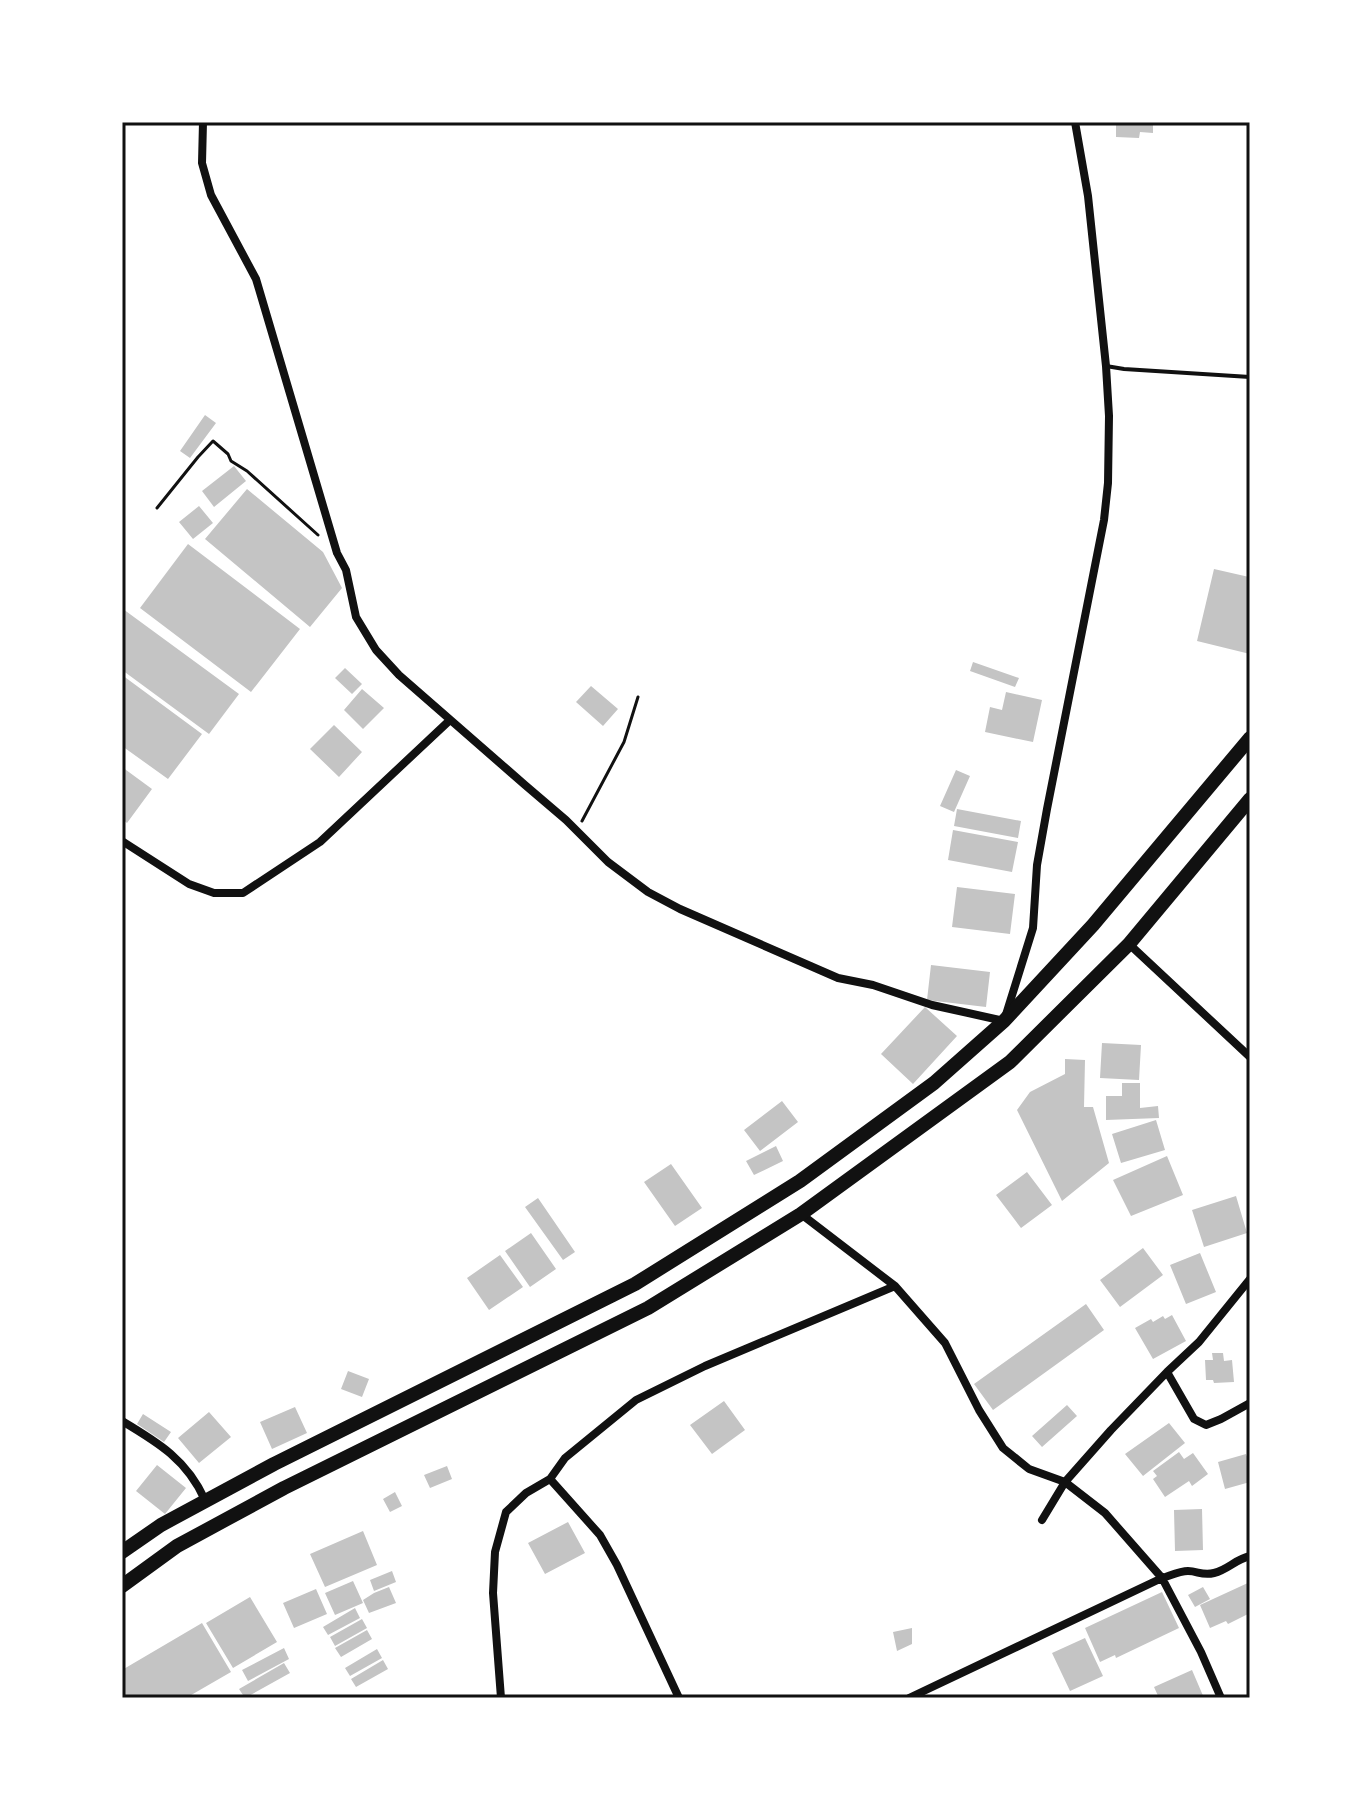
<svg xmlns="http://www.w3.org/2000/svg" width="1372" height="1820" font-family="Montserrat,sans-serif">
  <rect width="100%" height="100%" fill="#fff"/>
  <!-- building -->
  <path fill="#c4c4c4" d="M1116,122H1153V133L1140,132L1139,138L1116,137Z
    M205,415L216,423L190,458L180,451Z
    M234,466L246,481L214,507L202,491Z
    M247,489L323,552L342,588L310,627L205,539Z
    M199,506L213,523L193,539L179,522Z
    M188,544L300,629L251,692L140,608Z
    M1214,569L1249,577L1250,654L1197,641Z
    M123,609L239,694L209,734L122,670Z
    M973,662L1019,678L1015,687L970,671Z
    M345,668L362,684L352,694L335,678Z
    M122,675L202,734L168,779L122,746Z
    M591,686L618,709L603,726L576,702Z
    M362,689L384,708L363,729L344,710Z
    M1006,692L1042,700L1033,742L985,732L990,707L1002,710Z
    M334,725L362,752L339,777L310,749Z
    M122,767L152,789L127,823L122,819Z
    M956,770L970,776L954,812L940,806Z
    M957,809L1021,821L1018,838L954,826Z
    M953,830L1018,842L1012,872L948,860Z
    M957,887L1015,894L1010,934L952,927Z
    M931,965L990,972L986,1007L927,1000Z
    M925,1007L957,1036L913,1084L881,1054Z
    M1102,1043L1141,1045L1139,1080L1100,1078Z
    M1065,1059L1085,1060L1084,1107H1093L1109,1163L1062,1201L1017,1110L1030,1092L1065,1074Z
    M1122,1083H1140V1108L1158,1106L1159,1118L1106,1120V1096H1122Z
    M782,1101L798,1122L760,1151L744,1130Z
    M1156,1120L1165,1150L1121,1163L1112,1134Z
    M776,1146L783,1161L754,1175L746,1161Z
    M1167,1156L1183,1195L1131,1216L1113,1180Z
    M671,1164L702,1208L675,1226L644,1182Z
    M1027,1172L1052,1205L1021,1228L996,1195Z
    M1236,1196L1247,1233L1204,1247L1192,1210Z
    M538,1198L575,1252L563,1260L525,1207Z
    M531,1233L556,1269L530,1287L505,1251Z
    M1143,1248L1163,1275L1120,1307L1100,1280Z
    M1200,1253L1216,1292L1186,1304L1170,1265Z
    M500,1255L523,1287L489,1310L467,1278Z
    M1086,1304L1104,1330L993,1410L974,1384Z
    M1172,1315L1186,1341L1153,1359L1135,1328L1151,1319L1153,1322L1163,1316L1165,1319Z
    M1212,1353H1223L1224,1361L1232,1360L1234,1382L1214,1383L1213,1380H1206L1205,1360H1213Z
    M348,1371L369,1379L362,1397L341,1389Z
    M724,1401L745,1430L712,1454L690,1425Z
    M1067,1405L1077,1416L1042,1447L1032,1436Z
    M295,1407L307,1433L272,1449L260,1422Z
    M209,1412L231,1437L199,1463L178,1438Z
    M143,1414L171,1432L164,1442L137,1424Z
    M1169,1423L1185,1443L1143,1476L1125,1454Z
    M1179,1452L1184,1459L1193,1453L1208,1474L1192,1486L1189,1481L1165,1497L1153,1479L1157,1476L1153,1471Z
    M1246,1454L1248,1459L1250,1458V1482L1225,1489L1218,1462Z
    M157,1465L186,1488L165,1514L136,1491Z
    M447,1466L452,1479L430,1488L424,1475Z
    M395,1492L402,1506L390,1512L383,1499Z
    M1202,1509L1203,1550L1175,1551L1174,1510Z
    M568,1522L585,1553L545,1574L528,1543Z
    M363,1531L377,1565L325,1587L310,1554Z
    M392,1571L396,1582L374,1591L370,1580Z
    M353,1581L363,1603L335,1615L325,1593Z
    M1250,1582V1613L1228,1624L1226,1621L1210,1628L1200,1605Z
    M389,1587L396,1603L369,1613L363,1600L374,1593Z
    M1203,1587L1210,1599L1195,1607L1188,1595Z
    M316,1589L327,1614L294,1628L283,1603Z
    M1162,1592L1179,1628L1116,1658L1115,1655L1100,1662L1085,1628Z
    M250,1597L277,1642L233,1668L206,1623Z
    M355,1608L360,1618L328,1635L323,1627Z
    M362,1619L367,1628L335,1646L330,1637Z
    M202,1623L231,1672L186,1698H122V1670Z
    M912,1628V1644L897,1651L893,1632Z
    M367,1630L372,1639L341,1657L335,1648Z
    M1085,1638L1103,1676L1070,1691L1052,1653Z
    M284,1648L289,1659L248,1681L242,1670Z
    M377,1649L382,1658L350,1676L345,1668Z
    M383,1660L388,1669L356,1687L351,1679Z
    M284,1663L290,1673L245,1698L239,1689Z
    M1192,1670L1204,1698H1159L1154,1687Z"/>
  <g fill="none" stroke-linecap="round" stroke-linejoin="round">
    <!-- path -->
    <path stroke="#111" stroke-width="3" d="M157,508L198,457L213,441L228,454L231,461L247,471L318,535
      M582,821L624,742L638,697"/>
    <!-- service -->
    <path stroke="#111" stroke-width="4" d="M1106,366L1124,369L1250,377"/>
    <!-- minor -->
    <path stroke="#111" stroke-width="8" d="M203,122L202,163L211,195L256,279L337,553L346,570L356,617L376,650L399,675L525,785L566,820L608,862L648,892L680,909L838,978L873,985L932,1005L1004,1021L1033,928L1037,865L1047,809L1104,520L1108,483L1109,416L1106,366L1088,196L1075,122
      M122,841L189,884L214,893H243L320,842L450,720
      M1129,944L1250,1057
      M801,1214L895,1286L945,1343L979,1410L1003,1448L1029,1469L1065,1482L1105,1513L1162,1578L1201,1652L1221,1698
      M1167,1372L1194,1419L1206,1425L1221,1419L1250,1403
      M122,1421C159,1443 187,1460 205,1500
      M550,1479L600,1535L617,1565L679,1698
      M1042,1520L1065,1482L1111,1430L1167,1372L1199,1342L1250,1279
      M501,1698L493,1593L495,1552L506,1512L526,1493L550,1479L565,1458L636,1400L705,1366L895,1286
      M909,1698L1162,1578C1169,1576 1180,1571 1188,1571C1198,1571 1202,1576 1214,1573C1229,1569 1234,1560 1250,1556"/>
    <!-- trunk -->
    <path stroke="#111" stroke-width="14" d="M122,1552L161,1525L274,1464L635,1284L800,1181L934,1083L1004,1021L1093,925L1250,738
      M122,1586L177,1546L284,1488L648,1308L801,1214L1010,1062L1129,944L1250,799"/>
  </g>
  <!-- border -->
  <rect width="1372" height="1820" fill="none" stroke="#ffffff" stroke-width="248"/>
  <rect x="124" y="124" width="1124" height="1572" fill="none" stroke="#111" stroke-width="3"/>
</svg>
